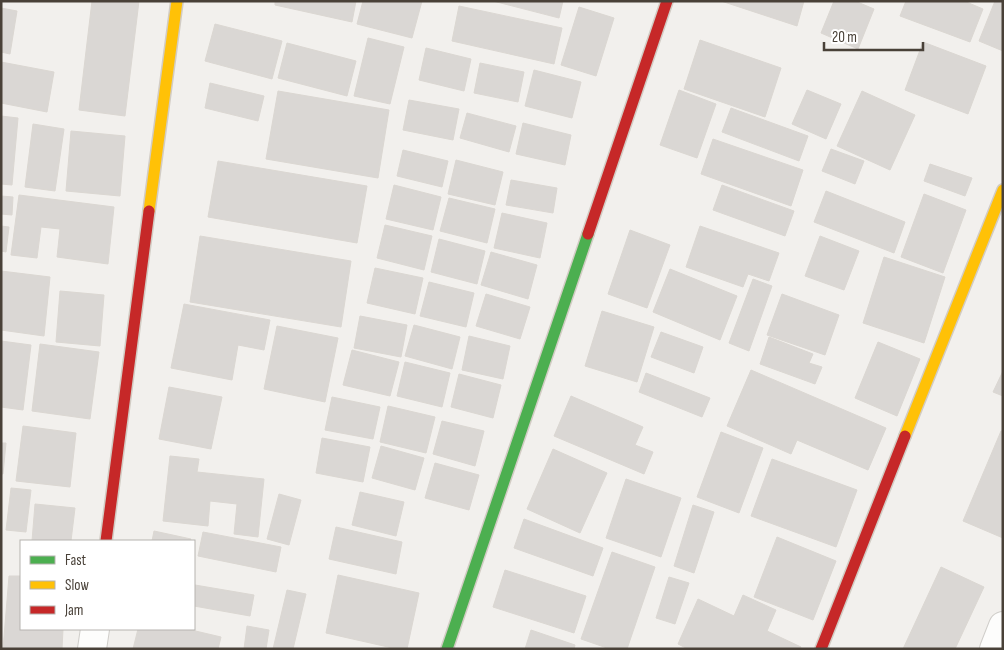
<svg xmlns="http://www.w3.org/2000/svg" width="1004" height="650" font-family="'Sofia Sans Condensed',sans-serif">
  <rect width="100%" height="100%" fill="#f2f0ed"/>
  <!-- building -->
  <path fill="#dad7d4" stroke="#dbd7d2" d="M92,1H139L125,116L79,110Z
    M275,1H356L352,22L275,5Z
    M363,1H422L412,38L357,24Z
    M493,1H563L559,18Z
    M721,1H804L797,26Z
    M834,1H855L874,9L858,49L821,33Z
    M906,1H964L983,9L970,42L900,16Z
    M995,1H1003V51L979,41Z
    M459,6L562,28L554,64L452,41Z
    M579,7L614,18L596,76L561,65Z
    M1,8L17,11L10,54L1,52Z
    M215,24L282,41L272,79L205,61Z
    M368,38L404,47L390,104L354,96Z
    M700,40L781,68L765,117L684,89Z
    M923,42L986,66L968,114L905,90Z
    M287,43L356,61L347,96L278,78Z
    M426,48L471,59L464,91L419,80Z
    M1,62L54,72L47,112L1,103Z
    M480,63L524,72L518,102L474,93Z
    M534,70L581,82L572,118L525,106Z
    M210,83L264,96L258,121L205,108Z
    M679,90L716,104L697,158L660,145Z
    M807,90L841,104L826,139L792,124Z
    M278,91L389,110L378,178L266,159Z
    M862,91L915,115L890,170L837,146Z
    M409,100L459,109L453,140L403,130Z
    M731,108L808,136L799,161L722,132Z
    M467,113L516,126L509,152L460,138Z
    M1,116L18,118L12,185L1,184Z
    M523,123L571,135L565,165L516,154Z
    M33,124L64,129L55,191L25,187Z
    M71,131L125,136L120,196L66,191Z
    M713,139L803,170L791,206L701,174Z
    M831,149L864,161L855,184L822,171Z
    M403,150L448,161L442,187L397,176Z
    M456,160L503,172L495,205L448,194Z
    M218,161L367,186L357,243L208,217Z
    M930,164L972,178L965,196L924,181Z
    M511,180L557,188L553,213L506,205Z
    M394,185L441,197L433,230L386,219Z
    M722,185L794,211L785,236L713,210Z
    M826,191L905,222L894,253L814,222Z
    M924,194L966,210L943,273L901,257Z
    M19,195L114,207L108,264L57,257L60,229L41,227L37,258L11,255Z
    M1,196L13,197L12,215L1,214Z
    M449,198L495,209L487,243L440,231Z
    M502,213L547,223L540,258L494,248Z
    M385,225L432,236L424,270L377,258Z
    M1,226L9,227L6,252L1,251Z
    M700,226L779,253L769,281L748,274L743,287L686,267Z
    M630,230L670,245L647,308L608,294Z
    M200,236L351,261L341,327L190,302Z
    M820,236L859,251L844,290L805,276Z
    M439,239L485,251L477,284L431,272Z
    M491,252L537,265L528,299L481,285Z
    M884,257L945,277L924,343L863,323Z
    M375,268L423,278L415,314L367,303Z
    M670,269L737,296L720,340L653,312Z
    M1,271L50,277L44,336L1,330Z
    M753,279L772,286L749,351L729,343Z
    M429,282L474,293L466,327L420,316Z
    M60,291L104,295L100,346L56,342Z
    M486,294L530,307L520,339L476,326Z
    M782,294L839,315L825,355L767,335Z
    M184,304L270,320L264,350L238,345L232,380L171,368Z
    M602,311L654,327L637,382L585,366Z
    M360,316L407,325L401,357L354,348Z
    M414,325L460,337L452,369L405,356Z
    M277,326L338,338L325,402L264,389Z
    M661,332L703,347L694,373L651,357Z
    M469,336L510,346L503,379L462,370Z
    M769,337L813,354L809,363L822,367L815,384L760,364Z
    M1,341L31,345L23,410L1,407Z
    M878,342L920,359L897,416L855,398Z
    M40,344L99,352L90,419L32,411Z
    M352,350L399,362L390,396L343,385Z
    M405,362L450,373L442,407L397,396Z
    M751,370L886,428L868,470L797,440L791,454L727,426Z
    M1003,371V396L993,392Z
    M646,373L710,398L702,417L639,392Z
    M459,374L501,385L493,418L451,407Z
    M169,387L222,397L211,449L159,439Z
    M571,396L643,427L635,445L653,452L644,474L554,436Z
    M332,397L380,407L373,439L325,430Z
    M388,406L435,417L426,453L380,442Z
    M442,421L484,431L475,466L433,454Z
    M23,426L76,433L70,487L16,481Z
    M1001,431H1003V538L963,521Z
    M721,432L763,448L739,513L697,497Z
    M322,438L370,447L363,482L316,473Z
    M1,443H6L3,474H1Z
    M381,446L424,458L415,490L372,478Z
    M553,449L607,473L580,533L527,509Z
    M170,456L199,459L197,472L264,479L258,537L234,534L237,504L210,501L208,526L163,521Z
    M772,459L857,490L836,547L751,516Z
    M435,463L479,475L469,510L425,498Z
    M626,479L681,498L661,557L606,538Z
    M11,488L31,490L26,532L6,530Z
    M360,492L404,502L396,536L352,525Z
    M279,494L301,500L289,545L267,539Z
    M35,504L75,508L71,541H32Z
    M693,505L714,512L694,573L674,566Z
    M524,519L603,548L593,576L514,548Z
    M336,527L402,542L396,574L329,559Z
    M154,531L191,539L190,541H152Z
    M203,532L281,547L276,572L198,556Z
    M777,537L836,561L813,620L754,597Z
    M612,552L655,567L627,649H610L581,639Z
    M941,567L984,587L955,649H903Z
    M505,570L586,596L574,633L493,607Z
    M338,575L419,593L407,649H397L326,633Z
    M9,576H21V629H63L62,649H3Z
    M669,577L689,583L675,624L656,618Z
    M195,585L254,595L250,616L194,606Z
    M287,590L306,594L293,649H273Z
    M743,595L776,610L767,631L801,647L800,649H688L678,644L698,599L734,616Z
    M247,626L269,630L266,649H244Z
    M138,629H187L221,637L218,649H133Z
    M531,630L575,645L574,649H525Z"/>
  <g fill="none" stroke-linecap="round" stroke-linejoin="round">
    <!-- street casing -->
    <g stroke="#d0ceca" stroke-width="30">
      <path id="street" d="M92,649L95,629
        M994,649L1003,626"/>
    </g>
    <!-- fast casing -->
    <g stroke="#d2ccc4" stroke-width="14">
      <path id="fast" d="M447,649L588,234"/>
    </g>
    <!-- slow casing -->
    <g stroke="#d2ccc4" stroke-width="14">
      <path id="slow" d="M149,211L177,1
        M905,436L1003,190"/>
    </g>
    <!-- jam casing -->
    <g stroke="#d2ccc4" stroke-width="14">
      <path id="jam" d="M588,234L667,1
        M106,541L149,211
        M821,649L905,436"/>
    </g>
    <!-- street -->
    <use href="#street" stroke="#fdfdfc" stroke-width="28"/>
    <!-- fast -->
    <use href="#fast" stroke="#4caf50" stroke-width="11"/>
    <!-- slow -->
    <use href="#slow" stroke="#ffc107" stroke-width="11"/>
    <!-- jam -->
    <use href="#jam" stroke="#c62828" stroke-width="11"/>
  </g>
  <!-- border -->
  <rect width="1004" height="650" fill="none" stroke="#494138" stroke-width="5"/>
  <!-- legend -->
  <rect x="20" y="540" width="175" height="90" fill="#ffffff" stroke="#b6b3af"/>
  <rect x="30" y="556" width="25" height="8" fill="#4caf50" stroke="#b6b3af"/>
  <text x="65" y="565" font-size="15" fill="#494138">Fast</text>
  <rect x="30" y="581" width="25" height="8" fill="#ffc107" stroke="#b6b3af"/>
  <text x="65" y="590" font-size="15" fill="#494138">Slow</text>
  <rect x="30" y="606" width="25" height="8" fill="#c62828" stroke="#b6b3af"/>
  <text x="65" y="615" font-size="15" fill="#494138">Jam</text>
  <!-- scale -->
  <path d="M824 42v8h99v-8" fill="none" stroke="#494138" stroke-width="2.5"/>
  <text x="832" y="42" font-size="15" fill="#494138" stroke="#ffffff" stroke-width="4" paint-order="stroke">20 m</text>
</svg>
